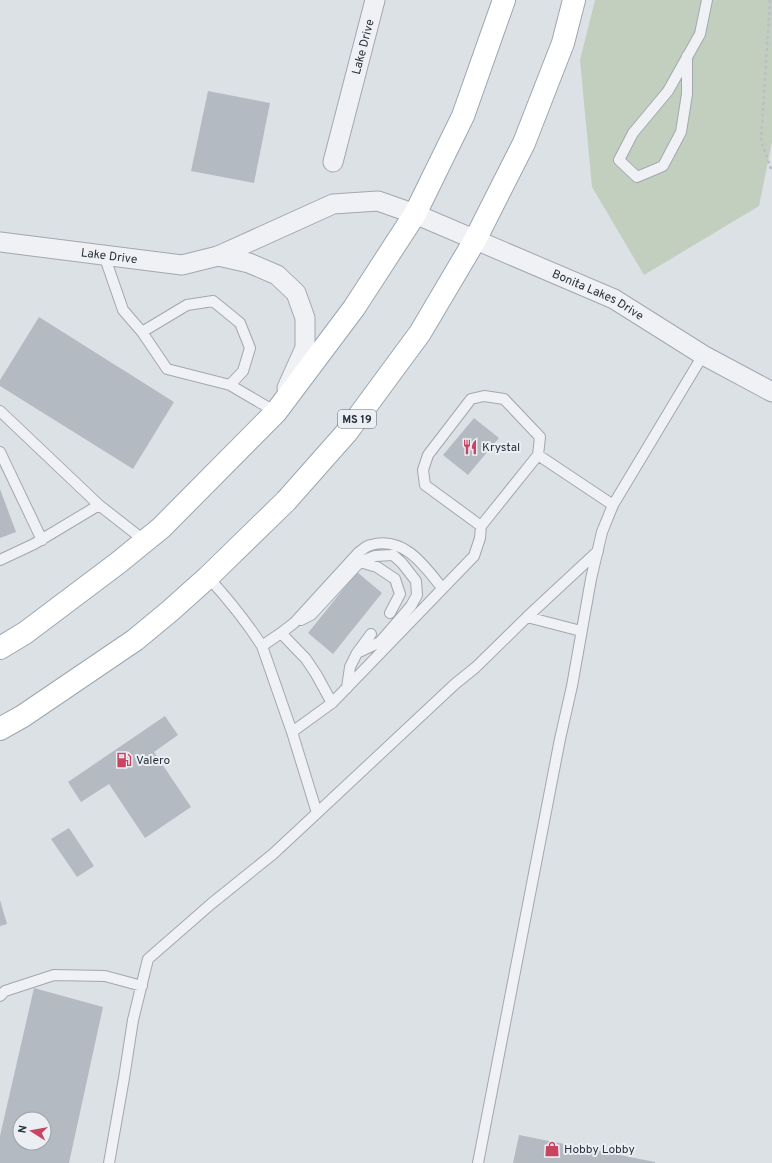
<svg xmlns="http://www.w3.org/2000/svg" width="772" height="1163" font-family="Overpass,sans-serif">
  <rect width="100%" height="100%" fill="#dce1e6"/>
  <!-- green -->
  <path fill="#c3cfbe" d="M595,0H772V142L759,206L644,275L592,187L580,60Z"/>
  <!-- building -->
  <path fill="#b4bac2" fill-rule="evenodd" d="M208,91L270,103L254,183L191,171Z
    M39,317L174,402L133,469L0,386V380Z
    M474,418L499,438L468,475L443,455Z
    M0,489L16,532L0,538Z
    M357,572L382,593L333,654L308,633Z
    M165,716L178,735L154,752L191,807L145,838L109,784L81,802L68,782Z
    M69,828L94,866L77,877L51,839Z
    M0,900L7,924L0,926Z
    M34,988L103,1007L69,1163H0V1136ZM20,1119H44V1143H20Z
    M519,1135L655,1162V1163H513Z"/>
  <g fill="none" stroke-linecap="round" stroke-linejoin="round">
    <!-- lane casing -->
    <g stroke="#a2a8af" stroke-width="12">
      <path id="lane" d="M687,56V94L681,132L663,166L637,177L619,160L633,133L668,91L700,34L707,0
        M104,255L123,310L142,332L167,369L230,385L276,412
        M142,332L187,305L213,301L240,323L250,348L243,371L230,385
        M0,411L99,505
        M0,452L42,540
        M538,455L613,505
        M0,560L34,544L99,505L145,541
        M527,617L581,631
        M301,620L311,615L360,562L377,567L395,579L400,594L390,613
        M281,633L306,659L316,674L332,703
        M262,646L281,633L294,623L358,553C362,550 366,546 371,545C404,536 424,565 442,588
        M357,653L380,642L411,606L417,595L416,581L402,563L393,555L375,556L360,562
        M347,688L350,667L357,653L371,634
        M292,732L332,703L474,556L480,538L481,526L538,455L540,437L504,399L484,396L471,399L428,455L423,470L425,485L481,526
        M317,813L455,684L476,667L527,617L598,551
        M0,996L5,991L54,975L105,976L142,986
        M109,1163L124,1078L133,1020L148,959L211,904L273,854L317,813L292,732L262,646C246,621 228,599 208,577
        M478,1163L560,739L572,686L591,579L602,532L613,505L703,355"/>
    </g>
    <!-- street casing -->
    <g stroke="#a2a8af" stroke-width="21">
      <g id="street">
        <path id="s1" d="M333,162L375,0"/>
        <path id="s2" d="M0,242L182,265L218,256L333,204L378,201L415,214L614,299L703,355L772,392"/>
        <path d="M218,256L249,263L277,275L296,293L305,318V348L287,388"/>
      </g>
    </g>
    <!-- primary casing -->
    <g stroke="#9ca6b1" stroke-width="24">
      <path id="primary" d="M0,648L25,633L118,563L161,528L276,412L354,308L415,214L463,116L504,0
        M0,729L23,716L135,640L170,611L208,577L286,501L347,432L420,333L475,240L524,143L563,43L574,0"/>
    </g>
    <!-- path -->
    <path stroke="#bbbfc4" stroke-width="2.5" stroke-dasharray="3 3" stroke-linecap="butt" d="M770,0L761,140L772,172"/>
    <!-- lane -->
    <use href="#lane" stroke="#eff1f4" stroke-width="10"/>
    <!-- street -->
    <use href="#street" stroke="#eff1f4" stroke-width="19"/>
    <!-- primary -->
    <use href="#primary" stroke="#fff" stroke-width="22"/>
  </g>
  <!-- icons -->
  <defs>
    <g id="restaurant-bare" transform="scale(1.2)"><path d="M-5-6h1v4h1v-4h1v4h1v-4h1v5L-1.5 .5V6h-2V.5L-5-1ZM5-6V6H3V1.5H1.5Q1.5-4 5-6Z" fill="#c84461" stroke="#ebeff4" stroke-width="2.5" paint-order="stroke"/></g>
    <g id="fuel-bare" transform="scale(1.2)"><path d="M-5.5-6h7V0h2V4h1.3V-2.5L3-4.5l.8-.8L6-3V5H2.5V1h-1V6h-7ZM-4.2-4.7v3.2H.2V-4.7Z" fill="#c84461" stroke="#ebeff4" stroke-width="2.5" paint-order="stroke"/></g>
    <g id="shop-bare" transform="scale(1.2)"><path d="M-5-2.5h2.3a2.7 3.5 0 0 1 5.4 0H5L5.5 6h-11ZM-1.5-2.5h3a1.5 2.3 0 0 0-3 0Z" fill="#c84461" stroke="#ebeff4" stroke-width="2.5" paint-order="stroke"/></g>
  </defs>
  <g fill-rule="evenodd">
    <use href="#restaurant-bare" x="470" y="447"/>
    <use href="#fuel-bare" x="124" y="760"/>
    <use href="#shop-bare" x="552" y="1149"/>
  </g>
  <g text-anchor="middle" stroke-width="4" stroke-linejoin="round" paint-order="stroke">
    <!-- shield labels -->
    <rect fill="#ebeff4" stroke="#626972" stroke-width="1" x="338" y="410" width="38" height="18" rx="3"/>
    <g font-size="11" font-weight="bold" fill="#27303b">
      <text x="357" y="423">MS 19</text>
    </g>
    <!-- street labels -->
    <g font-size="12" fill="#27303b" stroke="#ebeff4">
      <text dy="4" stroke="none"><textPath href="#s1" startOffset="119">Lake Drive</textPath></text>
      <text dy="4" stroke="none"><textPath href="#s2" startOffset="110">Lake Drive</textPath></text>
      <text dy="4" stroke="none"><textPath href="#s2" startOffset="631">Bonita Lakes Drive</textPath></text>
    </g>
    <!-- poi labels -->
    <g font-size="12" fill="#27303b" stroke="#ebeff4" text-anchor="start">
      <text x="482" y="451">Krystal</text>
      <text x="136" y="764">Valero</text>
      <text x="564" y="1153">Hobby Lobby</text>
    </g>
  </g>
  <!-- north arrow -->
  <g transform="translate(32 1131) rotate(281)"><circle r="19" fill="#ebeff4" stroke="#9da3aa"/>
  <path d="M0-3L7 15L0 10L-7 15Z" fill="#c84461"/>
  <text y="-6" font-size="11" font-weight="bold" text-anchor="middle" fill="#27303b">N</text>
  </g>
</svg>
